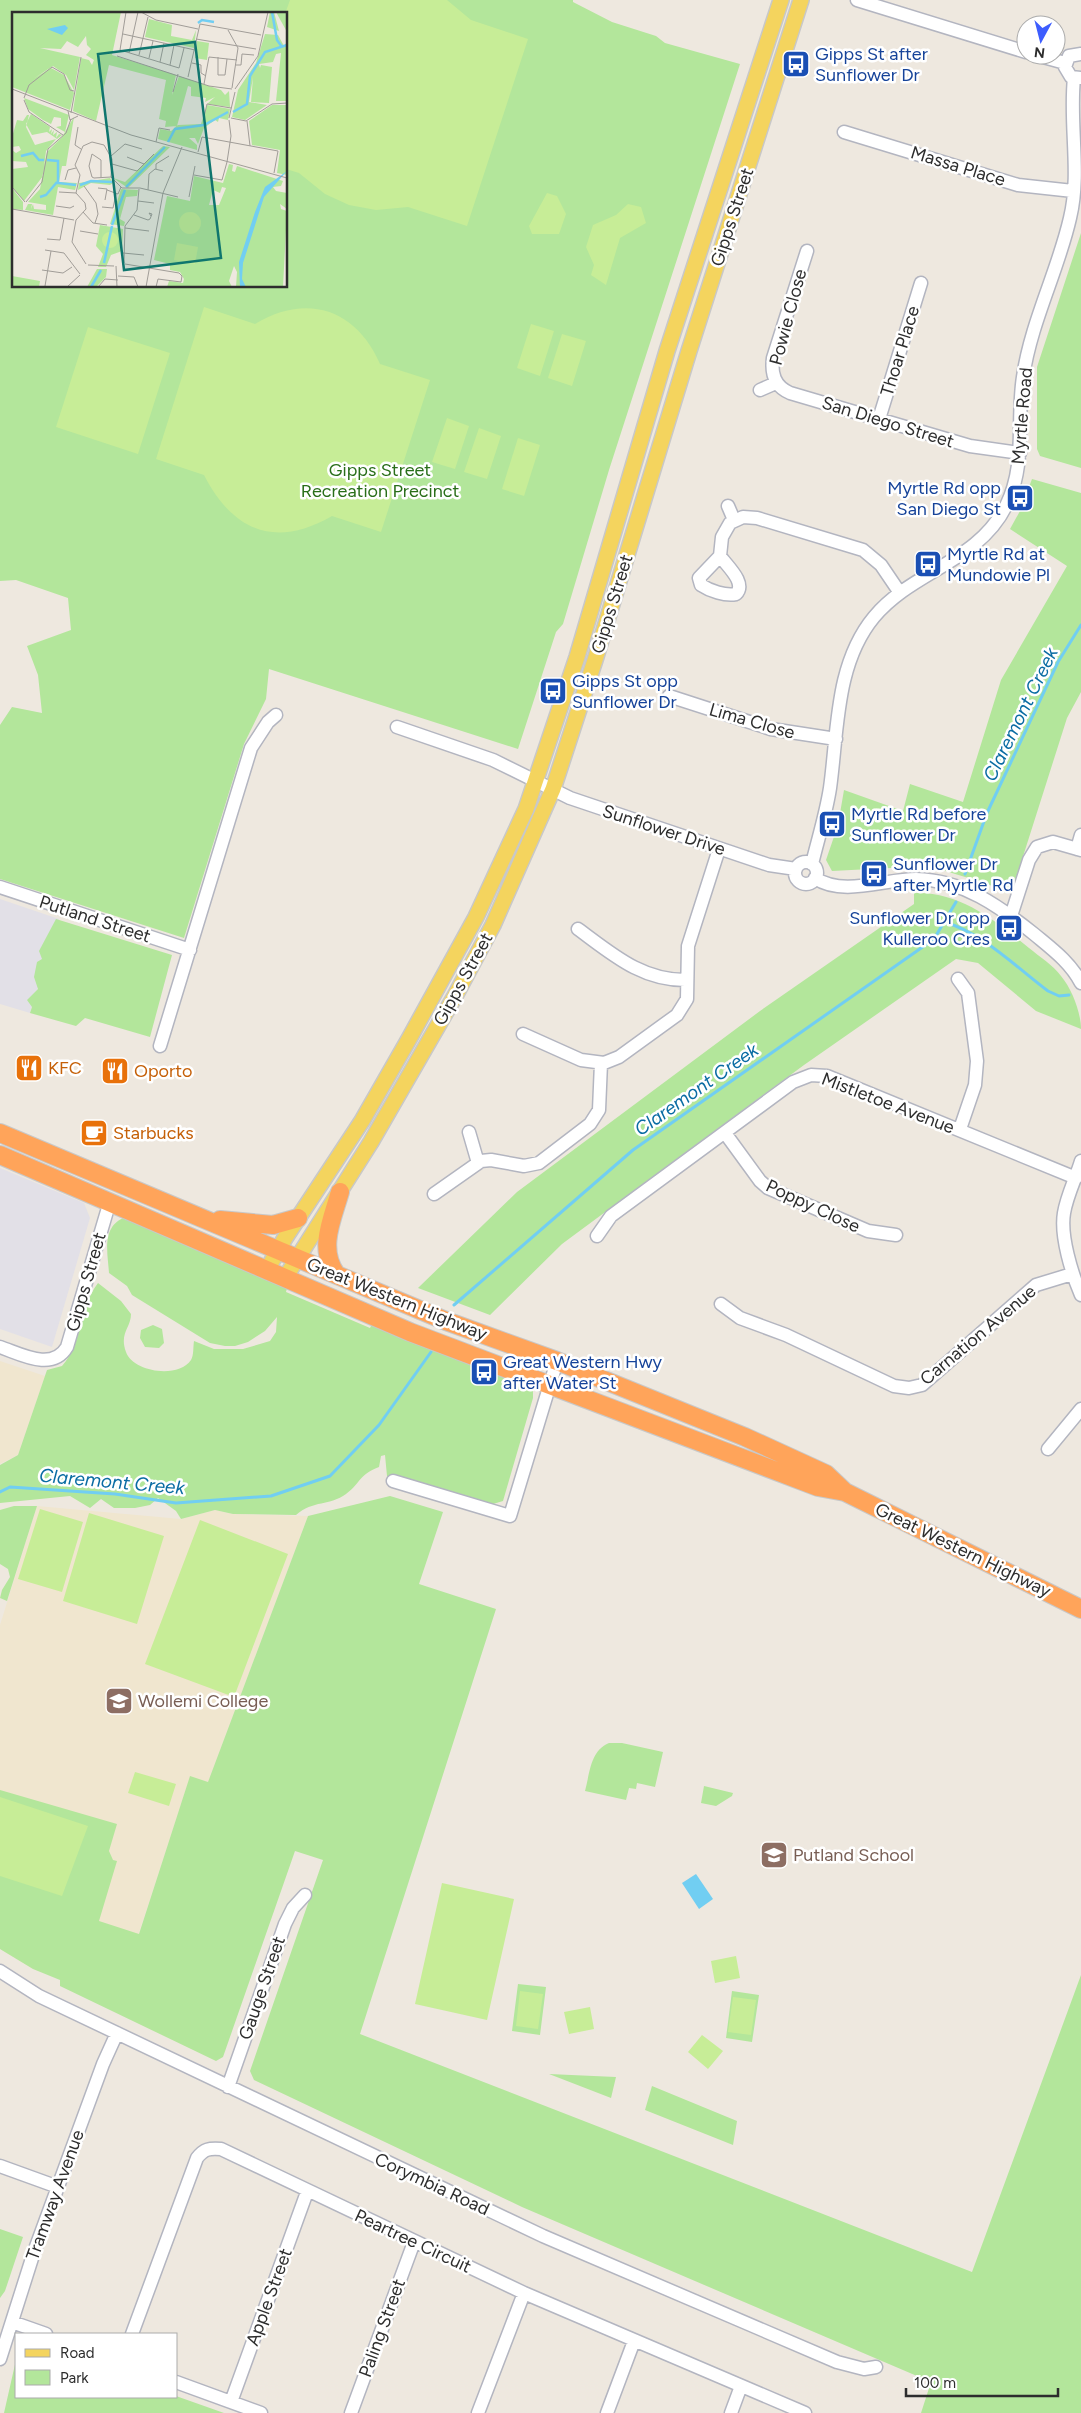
<svg xmlns="http://www.w3.org/2000/svg" width="1081" height="2413" font-family="Figtree,sans-serif">
  <rect width="100%" height="100%" fill="#eee8df"/>
  <!-- industrial -->
  <path fill="#e2e0e7" d="M0,899L59,919L30,1013L0,1004Z
    M0,1168L84,1203L90,1218L52,1347L0,1329Z"/>
  <!-- education -->
  <path fill="#f0e6cf" d="M0,1361L45,1376L18,1455L0,1464Z
    M37,1506L181,1519L215,1510L233,1514L308,1516L208,1782L190,1777L118,1997L33,1969L0,1949V1625Z"/>
  <!-- green -->
  <path fill="#b3e69b" fill-rule="evenodd" d="M0,0H573V2L612,22L656,36L665,43L740,64L609,470L563,624L556,632L518,749L269,669L266,699L244,744L184,938L0,879V725L12,707L42,713L38,675L27,646L71,630L68,598L16,580L0,581ZM14,14H286V286H14Z
    M1081,233V468L1040,456L1037,449V367Z
    M1032,479L1081,493V692L1067,718L1012,891L1005,893L988,884L929,866L832,871L826,860L838,825L844,790L903,811L910,784L963,802L1001,680L1067,566L1010,529L1020,511Z
    M914,893C960,891 996,921 1029,948C1040,957 1053,965 1061,976C1072,989 1081,1013 1081,1029L1036,1011L978,963L956,959L804,1065L562,1244L490,1315L418,1288L517,1192L760,1011L914,904Z
    M56,919L172,955L150,1037L85,1018L76,1026L30,1013L32,1007L27,1000L38,989L34,977L37,962L42,959L39,951Z
    M123,1218H128L287,1288L286,1292L370,1328L372,1324L529,1386L533,1391V1398L503,1501L493,1504L408,1479L387,1476L385,1455L381,1456L379,1467C358,1475 362,1482 346,1494C330,1506 313,1500 296,1515L233,1514L215,1510L181,1519L176,1511L158,1498L150,1505L135,1508H114L101,1499L90,1508L70,1496L0,1503V1465L18,1455L47,1370L62,1366C83,1343 79,1307 98,1283L121,1301L131,1314C131,1328 119,1333 126,1352C133,1372 178,1379 191,1360C194,1355 193,1347 194,1341L214,1349H243L270,1341L276,1332L277,1317L265,1331L248,1342L235,1346H225L210,1343L132,1295L127,1286L109,1273C108,1255 101,1228 123,1218Z
    M153,1325L162,1329L164,1343L159,1348L145,1347L140,1338L141,1330Z
    M390,1496L443,1512L419,1584L496,1609L360,2034L972,2272L1081,1975V2413H921L931,2382L522,2207L254,2080L250,2071L323,1860L295,1851L223,2057L216,2061L60,1986V1980L33,1969L0,1949V1790L117,1824L109,1851L113,1860L117,1861L99,1921L139,1934L190,1776L208,1782L308,1516Z
    M14,1506H37L7,1601L0,1598L2,1590L10,1577L8,1569L0,1564V1510Z
    M609,1743H622L663,1752L655,1787L637,1783L636,1789L629,1788L626,1800L585,1791C590,1773 590,1751 609,1743Z
    M704,1786L733,1793L732,1796L716,1806L701,1803Z
    M518,1984L546,1987L540,2035L512,2031Z
    M732,1991L759,1995L752,2042L726,2038Z
    M549,2074L616,2077L611,2098Z
    M652,2086L737,2121L733,2145L645,2110Z
    M0,2229L23,2237L5,2291L0,2298Z
    M16,2360V2397L176,2396L224,2413H4Z"/>
  <!-- pitch -->
  <path fill="#c7ed97" d="M290,0H447L471,20L528,39L467,226L408,207L376,210L349,205L325,194L299,173L286,169L285,14Z
    M547,193L557,196L566,214L559,234H532L529,226Z
    M628,204L641,207L646,223L620,238L606,285L591,275L594,265L586,247L593,225L616,215Z
    M204,307L255,324C307,293 356,309 380,364L430,380L381,532L332,516C275,549 233,531 204,475L156,459Z
    M531,324L554,331L540,376L517,368Z
    M88,327L170,353L138,454L56,427Z
    M562,334L586,341L572,386L548,378Z
    M447,418L469,426L455,469L432,462Z
    M479,428L501,436L487,479L464,472Z
    M518,438L540,445L524,496L502,489Z
    M40,1509L83,1522L62,1592L18,1579Z
    M89,1513L164,1536L137,1624L63,1601Z
    M200,1520L288,1554L234,1697L145,1664Z
    M135,1772L176,1784L169,1806L128,1793Z
    M0,1797L88,1826L62,1896L0,1876Z
    M442,1883L514,1899L487,2020L415,2004Z
    M736,1956L740,1978L715,1983L711,1961Z
    M520,1991L543,1994L538,2029L516,2026Z
    M733,1997L756,2000L751,2035L728,2032Z
    M590,2007L594,2029L569,2034L564,2012Z
    M702,2035L723,2051L708,2069L688,2052Z"/>
  <!-- water -->
  <path fill="#71cef2" d="M696,1874L713,1899L699,1909L682,1883Z"/>
  <g fill="none" stroke-linecap="round" stroke-linejoin="round">
    <!-- stream -->
    <path stroke="#71cef2" stroke-width="3" d="M965,874L987,813L1058,662L1081,625
      M944,922C983,933 1016,967 1048,991L1059,996L1069,995
      M454,1305L633,1150L934,939L956,902
      M0,1492L10,1487L115,1494L176,1503L271,1496L330,1476L379,1425L431,1352"/>
    <!-- minor casing -->
    <g stroke="#b3b5c0" stroke-width="15">
      <path id="minor" d="M857,0L1026,52
        M1081,54L1069,56L1065,67L1071,77L1081,78
        M1036,55L1065,63
        M844,132L1018,185L1073,191
        M807,251L773,358C771,373 774,386 790,393L970,446L1020,453
        M760,390L776,383
        M879,419L921,283
        M728,506L734,520
        M720,556C727,566 747,583 736,594C725,596 710,591 701,585L699,578L720,556L722,537L730,523L743,517L757,518L863,550L881,565L900,593
        M669,696L771,729L836,739
        M397,727L493,760L570,798L769,865L796,869
        M1077,849L1081,835
        M795 873a11 11 0 1 1 22 0a11 11 0 1 1-22 0Z
        M812,864C818,839 826,814 830,788C838,731 835,664 874,617C912,571 978,562 1006,506C1027,464 1016,421 1023,377C1031,322 1058,271 1070,218C1081,173 1069,124 1074,78
        M815,878C843,897 885,879 916,879C963,880 999,906 1034,934C1052,949 1070,962 1081,983
        M0,887L190,950
        M1011,916L1029,860L1037,847L1053,842L1081,850
        M578,929C612,954 642,981 687,980
        M958,979L968,993L977,1061L975,1085L960,1129
        M523,1034L581,1060L604,1063L619,1057L677,1015L687,999L688,946L719,849
        M160,1046L251,748L268,722L276,715
        M469,1132L478,1163
        M725,1133L760,1181L768,1188L868,1231L896,1235
        M1081,1161C1076,1178 1067,1195 1064,1213C1060,1236 1072,1274 1081,1295
        M434,1194L481,1161L491,1160L524,1166L539,1163L590,1124L599,1110L601,1063
        M597,1236L611,1216L793,1082L811,1075L827,1076L1076,1178
        M721,1304L740,1318L786,1335L894,1386L909,1388L922,1385L1036,1285L1072,1274
        M0,1347C21,1354 52,1372 67,1347L110,1201
        M1048,1449L1081,1409
        M393,1481L510,1516L557,1361
        M0,1971L39,1996L543,2236L837,2362L864,2369L876,2367
        M228,2087L285,1924L293,1908L305,1895
        M0,2166L58,2187
        M12,2322L46,2334
        M132,2334L197,2158C204,2149 209,2148 221,2149L524,2293L805,2413
        M0,2359L34,2252L103,2064L117,2033
        M176,2382L261,2413
        M231,2402L307,2192
        M351,2413L414,2242
        M478,2413L524,2293
        M607,2413L634,2341
        M731,2413L741,2386"/>
    </g>
    <!-- major casing -->
    <g stroke="#c8c8c8" stroke-width="18">
      <path id="major" d="M267,1270L285,1238L362,1121L409,1039L476,917L526,809L577,657L667,351L781,0
        M285,1278L371,1142L455,996L493,925L553,789L595,660L689,351L801,0"/>
    </g>
    <!-- highway casing -->
    <g stroke="#c8c8c8" stroke-width="20">
      <path id="highway" d="M0,1133L446,1321L557,1361L745,1437L826,1474L845,1492
        M0,1155L410,1332L818,1487L845,1492L1081,1609
        M220,1220L273,1225L298,1218
        M336,1274C318,1248 332,1220 340,1192"/>
    </g>
    <!-- minor -->
    <use href="#minor" stroke="#fff" stroke-width="12"/>
    <!-- major -->
    <use href="#major" stroke="#f4d45e" stroke-width="15"/>
    <!-- highway -->
    <use href="#highway" stroke="#ffa45a" stroke-width="18"/>
  </g>
  <!-- icons -->
  <defs>
    <g id="bus-square" transform="scale(1.4375)"><rect x="-9" y="-9" width="18" height="18" rx="4" fill="#1a4fb4" stroke="#fff"/><path d="M-5-6H5V4H4V6H2V4H-2V6H-4V4H-5ZM-3.5-4V0h7V-4ZM-3.5 1.2v1.5H-2V1.2ZM2 1.2v1.5H3.5V1.2Z" fill="#fff"/></g>
    <g id="restaurant-square" transform="scale(1.4375)"><rect x="-9" y="-9" width="18" height="18" rx="4" fill="#e8710a" stroke="#fff"/><path d="M-5-6h1v4h1v-4h1v4h1v-4h1v5L-1.5 .5V6h-2V.5L-5-1ZM5-6V6H3V1.5H1.5Q1.5-4 5-6Z" fill="#fff"/></g>
    <g id="cafe-square" transform="scale(1.4375)"><rect x="-9" y="-9" width="18" height="18" rx="4" fill="#e8710a" stroke="#fff"/><path d="M-5.5-4.5H6V0H3Q3 3.5 0 3.5H-2.5Q-5.5 3.5-5.5 0ZM3-3.2v2h1.7v-2ZM-6 4.5H4V6H-6Z" fill="#fff"/></g>
    <g id="school-square" transform="scale(1.4375)"><rect x="-9" y="-9" width="18" height="18" rx="4" fill="#8d6e63" stroke="#fff"/><path d="M0-5L7-2L0 1L-7-2ZM-4 1L0 2.5L4 1V4Q0 6-4 4Z" fill="#fff"/></g>
  </defs>
  <g fill-rule="evenodd">
    <use href="#bus-square" x="796" y="64"/>
    <use href="#bus-square" x="1020" y="498"/>
    <use href="#bus-square" x="928" y="564"/>
    <use href="#bus-square" x="553" y="691"/>
    <use href="#bus-square" x="832" y="824"/>
    <use href="#bus-square" x="874" y="874"/>
    <use href="#bus-square" x="1009" y="928"/>
    <use href="#restaurant-square" x="29" y="1068"/>
    <use href="#restaurant-square" x="115" y="1071"/>
    <use href="#cafe-square" x="94" y="1133"/>
    <use href="#bus-square" x="484" y="1372"/>
    <use href="#school-square" x="119" y="1701"/>
    <use href="#school-square" x="774" y="1855"/>
  </g>
  <g text-anchor="middle" stroke-width="5" stroke-linejoin="round" paint-order="stroke">
    <!-- transit labels -->
    <g font-size="18" fill="#164399" stroke="#fff" text-anchor="start">
      <text x="815" y="60">Gipps St after<tspan x="815" dy="21">Sunflower Dr</tspan></text>
      <text x="1001" y="494" text-anchor="end">Myrtle Rd opp<tspan x="1001" dy="21">San Diego St</tspan></text>
      <text x="947" y="560">Myrtle Rd at<tspan x="947" dy="21">Mundowie Pl</tspan></text>
      <text x="572" y="687">Gipps St opp<tspan x="572" dy="21">Sunflower Dr</tspan></text>
      <text x="851" y="820">Myrtle Rd before<tspan x="851" dy="21">Sunflower Dr</tspan></text>
      <text x="893" y="870">Sunflower Dr<tspan x="893" dy="21">after Myrtle Rd</tspan></text>
      <text x="990" y="924" text-anchor="end">Sunflower Dr opp<tspan x="990" dy="21">Kulleroo Cres</tspan></text>
      <text x="503" y="1368">Great Western Hwy<tspan x="503" dy="21">after Water St</tspan></text>
    </g>
    <!-- street labels -->
    <g font-size="18" fill="#2d2d2d" stroke="#fff">
      <text transform="translate(958 166) rotate(17)" y="6">Massa Place</text>
      <text transform="translate(732 217) rotate(-72)" y="6">Gipps Street</text>
      <text transform="translate(788 317) rotate(-75)" y="6">Powie Close</text>
      <text transform="translate(900 351) rotate(-73)" y="6">Thoar Place</text>
      <text transform="translate(1022 416) rotate(-85)" y="6">Myrtle Road</text>
      <text transform="translate(888 422) rotate(17)" y="6">San Diego Street</text>
      <text transform="translate(612 604) rotate(-73)" y="6">Gipps Street</text>
      <text transform="translate(752 721) rotate(16)" y="6">Lima Close</text>
      <text transform="translate(664 830) rotate(18)" y="6">Sunflower Drive</text>
      <text transform="translate(95 919) rotate(18)" y="6">Putland Street</text>
      <text transform="translate(463 979) rotate(-61)" y="6">Gipps Street</text>
      <text transform="translate(888 1103) rotate(21)" y="6">Mistletoe Avenue</text>
      <text transform="translate(813 1206) rotate(25)" y="6">Poppy Close</text>
      <text transform="translate(86 1282) rotate(-74)" y="6">Gipps Street</text>
      <text transform="translate(397 1299) rotate(22)" y="6">Great Western Highway</text>
      <text transform="translate(978 1335) rotate(-40)" y="6">Carnation Avenue</text>
      <text transform="translate(963 1550) rotate(26)" y="6">Great Western Highway</text>
      <text transform="translate(262 1988) rotate(-71)" y="6">Gauge Street</text>
      <text transform="translate(432 2184) rotate(25)" y="6">Corymbia Road</text>
      <text transform="translate(55 2195) rotate(-70)" y="6">Tramway Avenue</text>
      <text transform="translate(413 2241) rotate(25)" y="6">Peartree Circuit</text>
      <text transform="translate(269 2297) rotate(-70)" y="6">Apple Street</text>
      <text transform="translate(382 2328) rotate(-70)" y="6">Paling Street</text>
    </g>
    <!-- park labels -->
    <g font-size="18" fill="#296e19" stroke="#fff">
      <text x="380" y="476">Gipps Street<tspan x="380" dy="21">Recreation Precinct</tspan></text>
    </g>
    <!-- food labels -->
    <g font-size="18" fill="#c56008" stroke="#fff" text-anchor="start">
      <text x="48" y="1074">KFC</text>
      <text x="134" y="1077">Oporto</text>
      <text x="113" y="1139">Starbucks</text>
    </g>
    <!-- education labels -->
    <g font-size="18" fill="#785e54" stroke="#fff" text-anchor="start">
      <text x="138" y="1707">Wollemi College</text>
      <text x="793" y="1861">Putland School</text>
    </g>
    <!-- water labels -->
    <g font-size="19" font-style="italic" fill="#0a6ca3" stroke="#fff">
      <text transform="translate(1020 714) rotate(-64)" y="7">Claremont Creek</text>
      <text transform="translate(696 1089) rotate(-35)" y="7">Claremont Creek</text>
      <text transform="translate(112 1481) rotate(5)" y="7">Claremont Creek</text>
    </g>
  </g>
  <!-- overview -->
  <g transform="translate(12 12)">
    <rect width="275" height="275" fill="#eee8df"/>
    <path d="M109,0L100,43L164,63L160,83L167,64L209,78L213,83L217,79L218,95L195,92L203,85L193,90L194,86L179,84V75L176,74L165,114L153,115L154,109L147,107L154,68L97,53L84,109L61,99L69,46L77,48L80,53L82,48L74,43L79,37L75,33L74,24L66,35L55,29L49,37L28,36L68,45L62,78L54,63L41,54L21,67L39,56L52,63L62,81L58,98L0,75V1ZM258,0H262L267,19L255,15ZM275,0V20L264,0ZM137,7L160,13L159,24L180,28L184,18L182,36L133,25ZM253,22L266,23L272,34L275,30V89H264L269,41L264,42L261,50L247,52L248,56L249,53L260,55L257,91L239,90L241,65L237,90L255,93L233,108L220,105L226,78L244,51ZM185,29L197,31L195,48L183,46ZM12,86L57,103L53,120L44,115L49,114V106L42,105L39,112L31,108L16,97ZM195,93L218,97L216,108L207,106L206,110L203,108L192,116L186,132L183,126H177L185,133V138L146,127L148,117L159,119L166,113L189,112ZM260,93H275V163L265,161L268,138L240,133L237,109ZM19,102L38,115L37,120L40,117L39,122L42,118L41,123L45,120L44,126L47,122L50,123L45,127L35,120L20,123L14,112ZM15,103H17L14,115L23,133L44,127L34,139L31,164L12,189L0,175V157L16,155L14,150L0,149V138L4,141L9,138L7,134L0,135V125L5,108L11,109ZM62,105L54,154H50L47,170L65,171L63,178L46,175L41,203L13,198L16,192H20L19,197L21,192L22,197L34,198V193L16,190L28,177L35,140L50,125ZM151,134L158,135L116,176L101,166L113,170ZM217,152L221,153L220,159L223,160L225,154L271,169L269,174L261,175L264,179L275,181V197L268,192L269,197L275,199L271,275H224L225,260L222,254L217,269L220,275H155L157,269L171,271L172,267L168,260L158,258V252L142,248L155,184L178,189L182,164L211,171ZM210,175L214,176L207,193H197L201,178L208,181ZM98,166L101,171L98,173L79,171L66,178L67,171ZM0,176L11,190V198L0,197ZM109,177L126,178L125,184L114,185L108,207L113,210L112,214L98,212ZM88,213L111,217L110,239L99,243L94,255H86L91,242L84,234ZM85,257H95L94,265L84,275H75ZM0,264L28,269L27,275H0Z" fill="#b3e69b" fill-rule="evenodd"/>
    <path d="M167 211a11 11 0 1 1 22 0a11 11 0 1 1-22 0ZM90 228a8 8 0 1 1 16 0a8 8 0 1 1-16 0ZM165,231L186,235L183,252L162,248Z" fill="#c7ed97"/>
    <path d="M53,13L56,16L50,23L35,17ZM275,159L252,185L231,251L230,267L234,275H228L227,250L243,200L253,175Z" fill="#71cef2"/>
    <path fill="none" stroke="#71cef2" stroke-width="2.5" d="M260,0L265,28L270,35M186,11L190,8L202,10M221,100L235,92L238,64L253,40L275,33M156,130L163,117L192,113L216,100M9,144L21,141L27,148H32M35,148L46,149V171L64,173M68,173L79,169L100,170M114,175L153,135M28,185L34,183L45,170M100,213L113,178M92,251L100,214M79,275L89,258"/>
    <path fill="none" stroke="#a19d98" stroke-width="1" d="M114,0L108,38L167,56L172,36M129,0L144,8L186,17M216,18L226,36L220,76M111,22L183,38M184,27L244,37M117,41L126,0M127,43L136,5M105,44L197,74L220,77M206,45V63H213L215,47M137,46L141,29M148,50L152,31M180,51L189,53V61L194,64M158,53L162,33M224,53H229L230,42L242,43M176,65L188,12L249,23M192,72L197,45L225,48M0,77L119,123L275,166M223,77L246,44L256,0M161,80L166,62M12,86L17,73L40,55L52,62L58,78L62,79M12,88L17,100L51,123M56,99L58,108L66,104M59,101L69,45M192,105L195,92L219,96M217,106L223,80M219,106L234,109L260,92L275,91M235,109L238,134M66,115L63,133L69,137M144,130L147,116L158,118M186,140L190,125L266,139L262,161M99,144L113,132L130,137M115,145L132,152M215,150L219,124L217,108M100,152L125,159L142,142M144,157V152L157,144M182,163L210,168L215,150M89,166V148L80,142L77,154L80,165L82,166L99,165M53,168L56,158L64,156M72,174L84,191L86,202L83,211M0,175L13,190M86,176L95,177L93,188M95,178L106,182L109,175M136,178L137,162L143,157L151,159M47,180L64,181M177,185L183,154M126,189L142,191M14,190L30,170L36,137L54,121L59,107M44,194L58,196L62,194M90,195L101,196L104,182M0,197L62,208M71,200L81,211L95,213M122,203L136,208L138,207L140,202L137,201L139,204M113,216L137,219M68,219L86,222M35,227L48,228L52,206M33,238L52,241L68,262M111,241L132,243M112,251L113,214L125,198L127,177M74,252L60,230L64,208L74,197L73,191L64,181L68,163L63,153L71,134L80,130L92,133L100,147L99,165L110,176H128L166,185M113,252L167,261L170,264L169,270L146,267L144,275M76,253L102,254M104,254L105,275M30,258L51,261L60,255M106,264L122,265L126,275M33,274L39,239M55,275L68,263M86,275L93,267L106,268M134,275L151,181L170,135"/>
    <path fill="#0f766e" fill-opacity="0.15" stroke="#0f766e" stroke-width="2.5" d="M183,30L209,246L112,258L86,42Z"/>
    <rect width="275" height="275" fill="none" stroke="#2d2d2d" stroke-width="2.5"/>
  </g>
  <!-- legend -->
  <rect x="15" y="2333" width="162" height="65" fill="#ffffff" stroke="#ababab"/>
  <rect x="25" y="2349" width="25" height="8" fill="#f4d45e" stroke="#ababab"/>
  <text x="60" y="2358" font-size="15" fill="#2d2d2d">Road</text>
  <rect x="25" y="2370" width="25" height="15" fill="#b3e69b" stroke="#ababab"/>
  <text x="60" y="2383" font-size="15" fill="#2d2d2d">Park</text>
  <!-- north arrow -->
  <g transform="translate(1041 40) rotate(187)"><circle r="24" fill="#ffffff" stroke="#ababab"/>
  <path d="M0-4L9 19L0 12L-9 19Z" fill="#3d5dfe"/>
  <text y="-8" font-size="14" font-weight="bold" text-anchor="middle" fill="#2d2d2d">N</text>
  </g>
  <!-- scale -->
  <path d="M906 2388v8h152v-8" fill="none" stroke="#2d2d2d" stroke-width="2.5"/>
  <text x="914" y="2388" font-size="15" fill="#2d2d2d" stroke="#ffffff" stroke-width="4" paint-order="stroke">100 m</text>
</svg>
